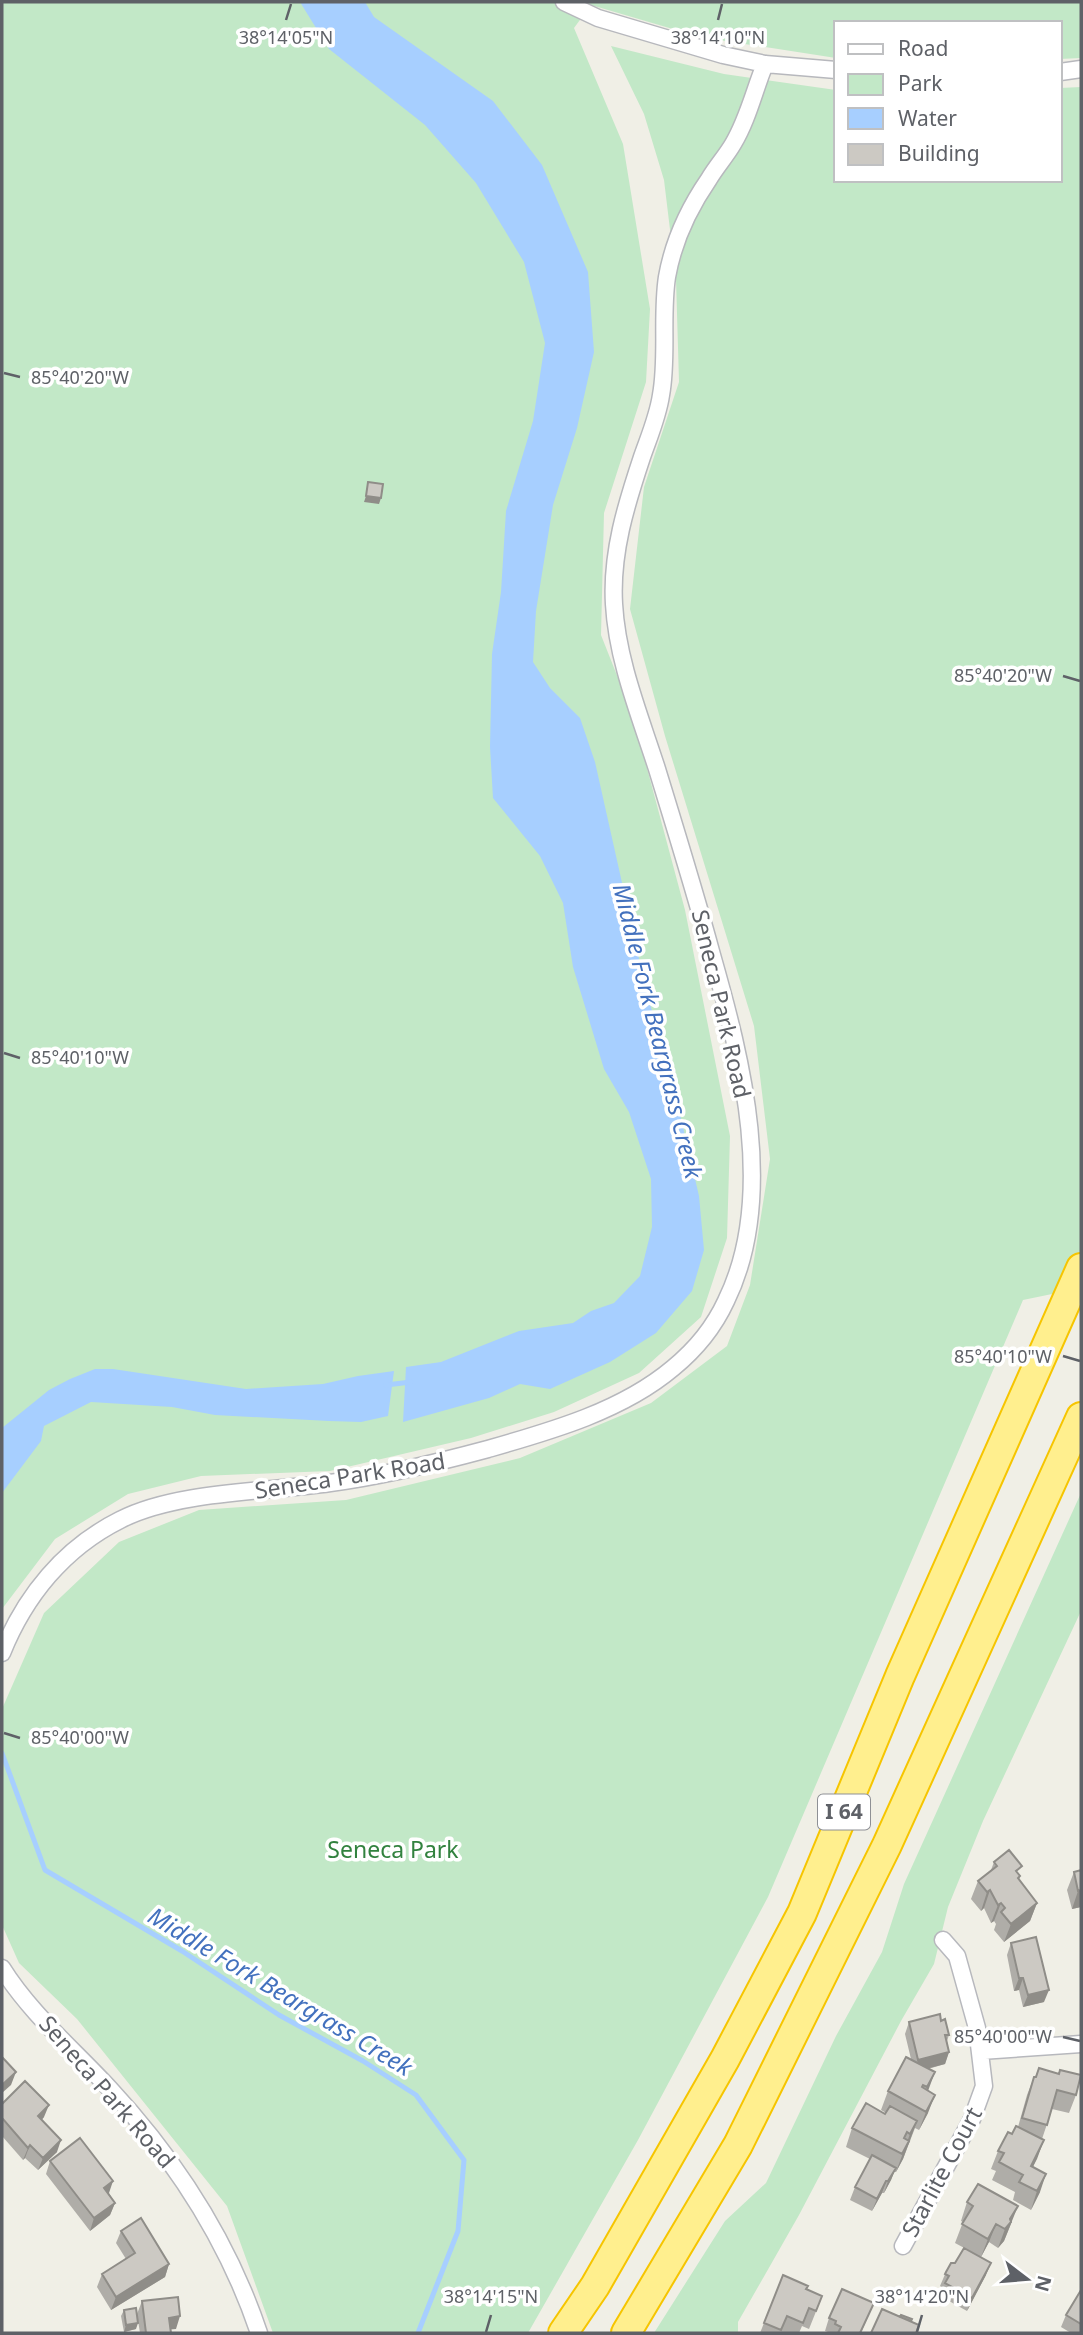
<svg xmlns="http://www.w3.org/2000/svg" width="1083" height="2335" font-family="'Noto Sans',sans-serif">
  <rect width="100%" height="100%" fill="#f0efe6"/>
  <!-- green -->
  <path fill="#c2e8c7" d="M2,2H1081V58L1060,59V23H836V58L700,37L591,5L574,28L623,144L650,309L646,382L604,513L601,635L633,716L685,910L730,1136L727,1238L701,1317L639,1373L554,1412L471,1438L330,1471L201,1476L128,1494L55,1539L2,1609Z
    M611,46L724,74L836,90V180H1060V88L1081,87V1288L1023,1300L768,1897L638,2140L528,2333H273L227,2206L77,2019L19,1963L2,1925V1709L44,1613L119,1542L199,1510L346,1500L520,1458L651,1403L727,1346L750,1285L770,1159L754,1026L665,736L630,609L644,487L679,382L676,279L664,180L644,114Z
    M1081,1493V1611L983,1821L948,1907L934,1964L901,2021L799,2215L738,2322V2333H654L725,2221L766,2183L836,2036L882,1952L904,1884Z"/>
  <!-- water -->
  <path fill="#a7cfff" d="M300,2H365L374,17L493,101L542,165L588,272L594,352L577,428L553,505L536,611L533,662L550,688L580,718L595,762L646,990L672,1080L699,1196L704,1250L692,1291L656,1333L610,1362L550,1389L520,1384L489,1398L403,1422L406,1367L441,1362L519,1331L573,1323L591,1311L614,1303L640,1276L652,1227L651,1179L629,1112L604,1069L573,967L563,903L540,856L493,798L490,747L492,654L501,592L506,511L533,421L545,343L524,262L476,183L425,125L329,49Z
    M95,1369H113L246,1389L323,1384L358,1376L394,1371L388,1416L361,1422L329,1421L215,1415L172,1407L91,1402L44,1426L41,1441L2,1493V1428L49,1390L70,1379Z"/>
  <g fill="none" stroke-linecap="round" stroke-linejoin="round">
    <!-- stream -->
    <path stroke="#a7cfff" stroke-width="5" d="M386,1385L411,1382
      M2,1753L45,1870L182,1951L279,2015L363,2061L416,2095L464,2160L458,2231L418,2333"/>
    <!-- street casing -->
    <g stroke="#b7b8bd" stroke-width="19">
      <path id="street" d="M564,2L598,18L723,55L765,64L836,70
        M1060,72L1081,69
        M2,1653C25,1596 64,1548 120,1520C176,1491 267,1492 330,1483C384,1476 436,1463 488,1449C551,1431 622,1411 673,1368C695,1350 714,1327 726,1301C777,1197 742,1060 712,955C695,892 676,831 657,769C640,716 617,660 614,604C611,553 626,505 642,457C649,437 658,416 661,395C668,357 661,316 667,277C673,243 689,208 709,179C716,167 726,156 733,144C748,119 754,91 765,64
        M2,1968C30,2013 73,2049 109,2088C175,2159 228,2241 259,2333
        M981,2051L1081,2044
        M903,2246L972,2119L984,2086L977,2028L957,1956L943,1940"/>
    </g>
    <!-- highway casing -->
    <g stroke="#f6c500" stroke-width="32">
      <path id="highway" d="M563,2333L595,2286L725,2059L802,1913L900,1676L1081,1268
        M626,2333L738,2145L887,1845L1081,1417"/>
    </g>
    <!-- street -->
    <use href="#street" stroke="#fff" stroke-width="16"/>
    <!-- highway -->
    <use href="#highway" stroke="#ffef8e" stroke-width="28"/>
  </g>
  <!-- wall -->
  <path fill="#afada8" d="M994,1862L1019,1875L1020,1876L1019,1880L1037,1903L1030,1921L1004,1942L994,1930L996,1924L994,1921L991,1923L984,1908L981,1911L971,1899L978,1881L991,1870Z
    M1081,1870V1907L1072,1909L1067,1890L1074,1872Z
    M1011,1943L1044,2002L1023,2007L1019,1990L1014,1991L1007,1955Z
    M941,2021L949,2035L947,2041L949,2052L945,2064L928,2069V2113L919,2130L915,2128L903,2159L896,2172H894L891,2180L884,2193H882L872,2211L850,2200L855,2187L870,2159L846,2147L852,2128L885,2114L886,2113L881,2110L888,2091L911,2059L905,2034L909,2022Z
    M1039,2068L1076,2095L1069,2113L1052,2109L1042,2139L1044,2140L1033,2167L1040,2192L1031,2210L1013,2200L1015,2192L992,2180L996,2171L991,2169L998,2151L1018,2127L1027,2095L1034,2077H1035Z
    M2,2104L44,2117L42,2120L57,2152L38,2170L25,2158L23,2160L2,2136Z
    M50,2161L109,2193L115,2203L110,2215L90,2231L46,2174Z
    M967,2202L1011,2224L1004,2241L998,2248L989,2242L981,2257L955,2243L963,2222L961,2221Z
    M121,2231L169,2264L165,2277L111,2310L97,2287L102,2274L126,2259L116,2243Z
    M946,2272L986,2275L967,2311L940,2296L943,2288L940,2286Z
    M783,2275L807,2289L822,2296L815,2314L809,2329L802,2326L799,2333H760Z
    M1081,2290V2333H1071L1061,2327L1066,2315Z
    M142,2301L176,2329H170L171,2333H140L137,2314Z
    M874,2303L861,2333H831L825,2331L829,2318Z
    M124,2310L136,2329L124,2332L121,2316Z"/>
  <!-- shaded-wall -->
  <path fill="#8f8d88" d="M366,496L381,498L379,504L364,502Z
    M990,1890L984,1908L981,1911L987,1892Z
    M1081,1890V1907L1072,1909L1078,1891Z
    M1001,1903L994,1921L991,1923L998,1905Z
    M1037,1903L1030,1921L1004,1942L1011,1924Z
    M1019,1978H1023L1019,1990L1014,1991Z
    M1049,1990L1044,2002L1023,2007L1028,1995Z
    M949,2052L945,2064L914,2072L918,2060Z
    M16,2072L11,2085L2,2093V2085Z
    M935,2072L928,2091L920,2105L927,2087Z
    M935,2095L928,2113L919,2130L926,2112Z
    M49,2105L44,2117L33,2128L38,2116Z
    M917,2121L903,2159L896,2172L910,2134Z
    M61,2140L57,2152L38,2170L43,2158Z
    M1044,2140L1037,2159L1024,2184L1031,2166Z
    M30,2145L25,2158L23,2160L28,2148Z
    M896,2168L891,2180L884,2193L888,2181Z
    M1046,2174L1040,2192L1031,2210L1037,2191Z
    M113,2181L109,2193L99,2201L104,2188Z
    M886,2181L882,2193L872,2211L877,2199Z
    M115,2203L110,2215L90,2231L94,2218Z
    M1018,2206L1004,2241L998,2248L1005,2229Z
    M996,2224L989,2242L981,2257L988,2239Z
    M991,2263L986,2275L967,2311L972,2298Z
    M169,2264L165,2277L111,2310L116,2297Z
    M180,2316L176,2329L164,2330L169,2318Z
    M138,2323L136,2329L124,2332L126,2325Z"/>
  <!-- building -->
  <path fill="#ccc9c3" stroke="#8f8d88" stroke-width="2" d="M368,482L383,484L381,498L366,496Z
    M1009,1850L1022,1866L1016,1871L1020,1876L1018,1878L1037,1903L1011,1924L1001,1912L1005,1908L1001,1903L998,1905L990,1890L987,1892L978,1881L997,1866L994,1862Z
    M1081,1870V1890L1078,1891L1074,1872Z
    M1036,1937L1049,1990L1028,1995L1023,1978H1019L1011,1943Z
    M940,2014L941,2021L945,2019L949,2035H945L949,2052L918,2060L909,2022Z
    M2,2057L16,2072L2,2085Z
    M906,2057L935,2072L927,2087L923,2085L922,2087L935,2095L926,2112L888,2091Z
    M1039,2068L1059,2074L1060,2070L1081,2075L1076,2095L1057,2090L1047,2125L1022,2118L1034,2077H1036Z
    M25,2081L49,2105L38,2116L61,2140L43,2158L30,2145L28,2148L2,2118V2104Z
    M866,2103L885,2114L890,2106L917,2121L910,2134L907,2132L904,2138L909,2141L902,2154L852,2128Z
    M1016,2126L1044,2140L1031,2166L1046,2174L1037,2191L1019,2182L1023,2175L999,2162L1004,2153L998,2151L1008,2132L1012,2134Z
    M80,2138L113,2181L104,2188L115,2203L94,2218L50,2161Z
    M872,2155L896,2168L888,2181H886L877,2199L855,2187Z
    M978,2184L1018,2206L1010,2219L1011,2222L1005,2229L996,2224L988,2239L962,2224L973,2206L967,2202Z
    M141,2218L169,2264L116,2297L102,2274L135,2253L121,2231Z
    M964,2248L991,2263L972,2298L945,2283L949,2276L945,2274L946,2272L951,2263H955Z
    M783,2275L808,2286L806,2289L822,2296L816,2311L809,2308L803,2323L787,2316L781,2330L764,2323Z
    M842,2289L874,2303L860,2333H838L841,2327L835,2324L836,2321L829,2318Z
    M1081,2290V2324L1066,2315Z
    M178,2297L180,2316L169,2318L171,2333H146L142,2301Z
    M136,2308L138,2323L126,2325L124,2310Z
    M882,2309L919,2325L916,2333H871Z
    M901,2315L912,2319L911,2321L900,2317Z"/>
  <!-- ticks -->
  <path fill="none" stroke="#5e6167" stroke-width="2.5" d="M286,20L291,4M718,20L722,4M4,373L20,377M1063,676L1080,681M4,1053L20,1058M1063,1356L1080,1361M4,1733L20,1738M1063,2037L1080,2041M486,2332L491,2315M917,2332L922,2315"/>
  <g text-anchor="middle" stroke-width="7" stroke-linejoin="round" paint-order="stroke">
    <!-- shield labels -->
    <rect fill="#fff" stroke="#8e9095" stroke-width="2" x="818" y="1794.5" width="52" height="35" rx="5"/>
    <g font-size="21" font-weight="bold" fill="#5e6167">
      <text x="844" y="1819">I 64</text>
    </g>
    <!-- street labels -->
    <g font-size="23" fill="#5e6167" stroke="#fff">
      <text transform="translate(721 1004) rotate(77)" y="8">Seneca Park Road</text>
      <text transform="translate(350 1476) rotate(-9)" y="8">Seneca Park Road</text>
      <text transform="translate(107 2092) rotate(49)" y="8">Seneca Park Road</text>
      <text transform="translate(942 2172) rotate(-62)" y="8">Starlite Court</text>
    </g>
    <!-- park labels -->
    <g font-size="23" fill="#32823f" stroke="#fff">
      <text x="393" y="1858">Seneca Park</text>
    </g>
    <!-- water labels -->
    <g font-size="24" font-style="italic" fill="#4371be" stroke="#fff">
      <text transform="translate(657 1031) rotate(76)" y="8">Middle Fork Beargrass Creek</text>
      <text transform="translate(280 1992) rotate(31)" y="8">Middle Fork Beargrass Creek</text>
    </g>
  </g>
  <g font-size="18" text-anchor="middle" fill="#5e6167" stroke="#fff" stroke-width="7" stroke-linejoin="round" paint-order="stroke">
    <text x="286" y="44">38°14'05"N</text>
    <text x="718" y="44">38°14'10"N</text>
    <text x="80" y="384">85°40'20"W</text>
    <text x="1003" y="682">85°40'20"W</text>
    <text x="80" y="1064">85°40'10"W</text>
    <text x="1003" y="1363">85°40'10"W</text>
    <text x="80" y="1744">85°40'00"W</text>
    <text x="1003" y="2043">85°40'00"W</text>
    <text x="491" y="2303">38°14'15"N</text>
    <text x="922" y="2303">38°14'20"N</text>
  </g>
  <!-- border -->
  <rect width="1083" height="2335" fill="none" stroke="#5e6167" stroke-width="7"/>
  <!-- legend -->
  <rect x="834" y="21" width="228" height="161" fill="#ffffff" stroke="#bfc0c2" stroke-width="2"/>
  <rect x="848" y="44" width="35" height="10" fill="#ffffff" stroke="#bfc0c2" stroke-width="2"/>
  <text x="898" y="56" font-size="21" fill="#5e6167">Road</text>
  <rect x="848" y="74" width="35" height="21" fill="#c2e8c7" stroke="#bfc0c2" stroke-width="2"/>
  <text x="898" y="91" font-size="21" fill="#5e6167">Park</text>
  <rect x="848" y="108" width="35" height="21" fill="#a7cfff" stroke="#bfc0c2" stroke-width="2"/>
  <text x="898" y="126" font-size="21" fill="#5e6167">Water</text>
  <rect x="848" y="144" width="35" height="21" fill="#ccc9c3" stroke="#bfc0c2" stroke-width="2"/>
  <text x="898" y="161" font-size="21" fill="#5e6167">Building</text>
  <!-- north arrow -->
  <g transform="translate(1027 2279) rotate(106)" stroke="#ffffff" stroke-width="5" paint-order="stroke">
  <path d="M0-5L12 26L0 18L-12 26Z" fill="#5e6167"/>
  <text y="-10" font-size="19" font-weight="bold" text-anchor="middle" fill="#5e6167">N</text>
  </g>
</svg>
